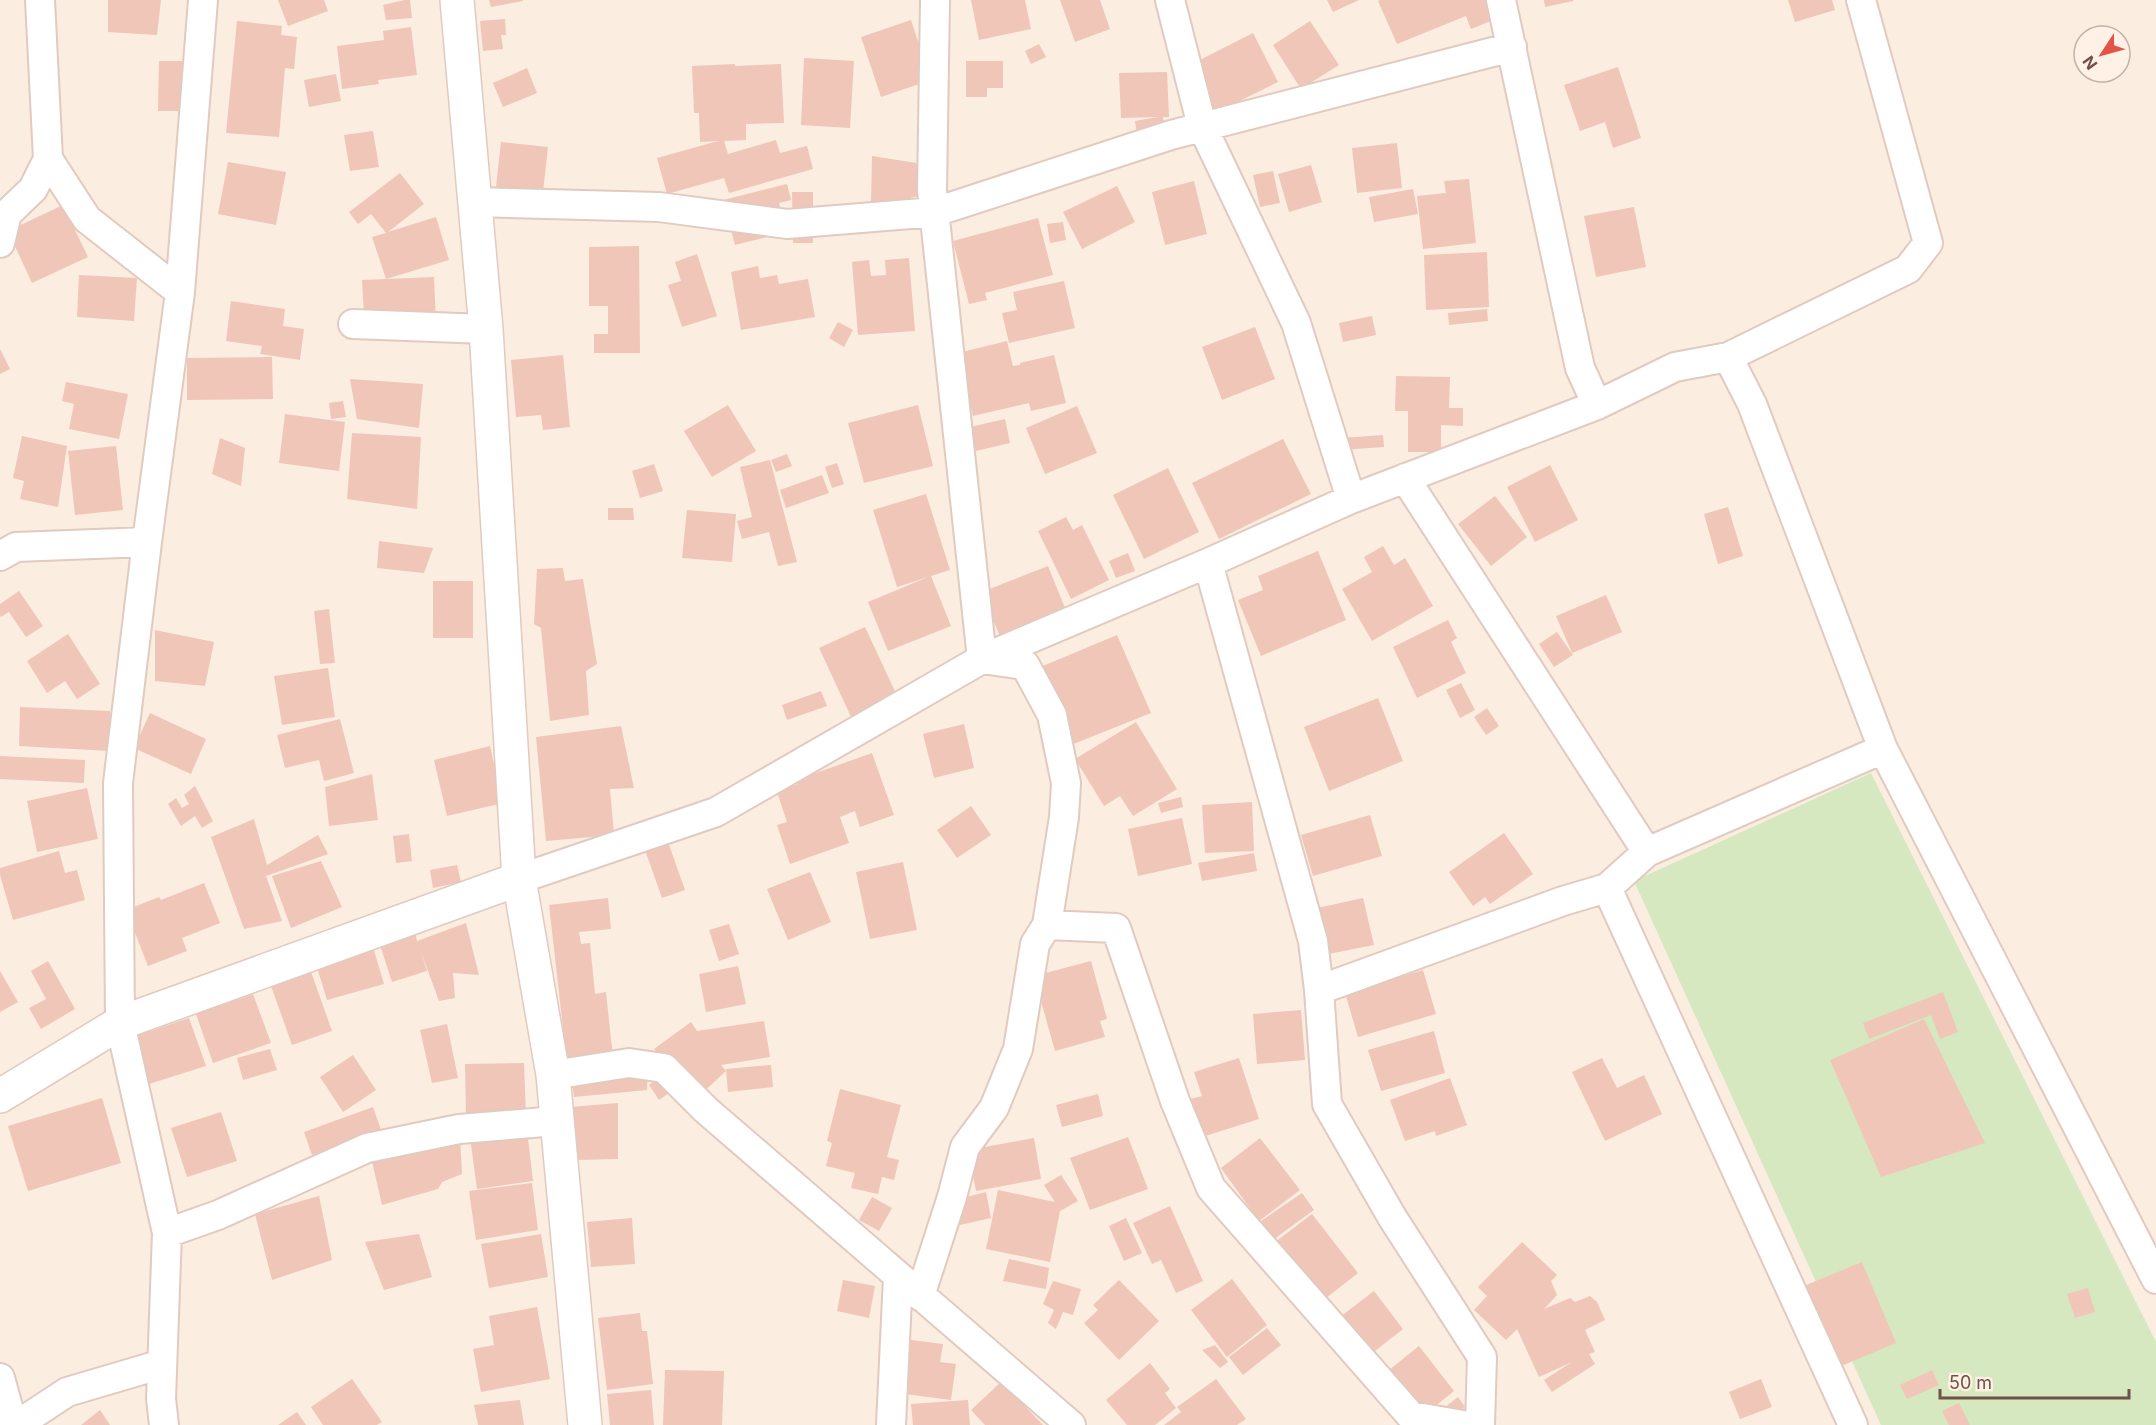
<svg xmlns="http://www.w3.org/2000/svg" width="2156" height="1425" font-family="Inter,sans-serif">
  <rect width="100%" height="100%" fill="#fbede0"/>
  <!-- green -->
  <path fill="#d6e8bf" d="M1871,773L2156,1342V1425H1881L1634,881Z"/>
  <!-- building -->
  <path fill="#f0c6b8" d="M108,0H161L157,35L108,32Z
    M278,0H324L328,11L288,26Z
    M405,0H410L412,18L386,20L383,5Z
    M489,0H523V1L491,7Z
    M971,0H1025L1031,29L979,40Z
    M1060,0H1100L1110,29L1075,42Z
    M1327,0H1359L1333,12Z
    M1380,0H1485L1493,20L1471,29L1466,16L1397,44L1378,1Z
    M1544,0H1573V1L1545,7Z
    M1788,0H1832L1835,10L1795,22Z
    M505,19L506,35H501L503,49L483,51L480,21Z
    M911,20L931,80L881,97L861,37Z
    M237,21L282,26L281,35L297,37L294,69L285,68L279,137L226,133Z
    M1310,21L1339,65L1301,89L1273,45Z
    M411,27L417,75L378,80L379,84L342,89L337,46L384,40L383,31Z
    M1253,33L1278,82L1213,114L1188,66Z
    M1039,44L1046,57L1031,64L1025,51Z
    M804,58L854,61L850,128L801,125Z
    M159,61H182L181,111H158Z
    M966,61H1003V88H987V97H966Z
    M735,64V66L781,64L784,123L746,124V140L724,141L728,154L776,140L780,153L807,146L813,169L729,193L724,178L667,194L657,158L718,141L700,142L699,113H694L692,66Z
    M1618,67L1641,138L1613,148L1605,122L1580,131L1564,85Z
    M527,68L537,93L503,107L493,83Z
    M1167,72L1169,117H1163L1166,137L1138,141L1135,121L1158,117L1121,118L1119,73Z
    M336,74L341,101L309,107L304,80Z
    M373,131L379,167L350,171L344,135Z
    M501,142L548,147L542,201L495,196Z
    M1397,143L1402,188L1357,193L1352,148Z
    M872,156L923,164L921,196L871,205Z
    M228,162L286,172L276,225L218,214Z
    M1311,165L1322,202L1289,212L1278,174Z
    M1273,171L1280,203L1260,207L1253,175Z
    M400,173L424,204L388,232L436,217L449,260L386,279L434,277L436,322L364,314L362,280L386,279L372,237L386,233L371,214L358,224L349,212Z
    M1469,179L1476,243L1423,249L1417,196L1446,193L1444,181Z
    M1194,181L1207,234L1165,245L1152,192Z
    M787,184L791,200L779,203L787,232L735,245L723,200Z
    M1117,186L1135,222L1082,249L1063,212Z
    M1413,189L1418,214L1374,222L1369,197Z
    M792,192H813V243H793Z
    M63,205L88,257L32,283L8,231Z
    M1634,207L1646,267L1596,277L1584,216Z
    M1038,218L1053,275L985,293L987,300L969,304L953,241Z
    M1063,222L1066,240L1050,243L1047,224Z
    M639,246L640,353H594V334H608V306H589V247Z
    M1487,252L1489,307L1426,310L1424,255Z
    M697,254L717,316L682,327L668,285L681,281L675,262Z
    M909,258L915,331L858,335L852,262L869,260L871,276L886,275L885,260Z
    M758,266L760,278L777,275L779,284L808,279L815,317L741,330L731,272Z
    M79,275L137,278L134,321L77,317Z
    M1064,281L1075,328L1009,343L1002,313L1017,310L1013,292Z
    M231,301L285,309L283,326L304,329L300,360L260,354L262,346L226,341Z
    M1487,309L1488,321L1449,325L1448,313Z
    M1372,316L1376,335L1343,342L1339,323Z
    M838,322L853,330L844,347L829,338Z
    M1255,327L1275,379L1222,400L1202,347Z
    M1007,341L1013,366L1020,365V363L1054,355L1066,403L1031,411L1029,403L973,416L958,353Z
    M0,349L10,369L0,374Z
    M563,355L570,427L543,430L541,415L516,417L511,360Z
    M272,357L273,399L187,400V358Z
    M1396,376L1450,377L1449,408H1463V426L1441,425V452H1408V411H1395Z
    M350,379L423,384L419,428L357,419Z
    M66,382L128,394L119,439L69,429L74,404L62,401Z
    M343,401L346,417L331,419L329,403Z
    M728,405L756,451L712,477L684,431Z
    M918,405L933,466L864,483L848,423Z
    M1077,406L1097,453L1045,474L1026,428Z
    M285,414L345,422L339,471L279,463Z
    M1005,419L1010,443L976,451L970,427Z
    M352,433L421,437L417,509L347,499Z
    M1383,435L1384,447L1342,450L1341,438Z
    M22,436L67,446L58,507L20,499L24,481L13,478Z
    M220,438L245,448L241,486L212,474Z
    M1283,439L1311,494L1219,539L1192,483Z
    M116,446L123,510L75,515L68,451Z
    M787,454L792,466L776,472L771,460Z
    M770,460L797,562L778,566L769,532L742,539L737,521L752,517L740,467Z
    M837,463L844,484L832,488L825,467Z
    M654,464L663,491L640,498L632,471Z
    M1550,465L1578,520L1535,542L1507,487Z
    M1168,468L1199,532L1144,559L1113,495Z
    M822,475L829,493L786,508L780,490Z
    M926,494L950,570L931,576L951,626L888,651L868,602L928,577L897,587L873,510Z
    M1495,496L1527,537L1491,566L1458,524Z
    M1728,507L1743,556L1718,564L1704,514Z
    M608,508H633L634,520H608Z
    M687,510L736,514L732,562L682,558Z
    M1066,517L1073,530L1082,525L1109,580L1071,599L1038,531Z
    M379,541L433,548L424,573L377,568Z
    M1383,546L1394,565L1405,558L1433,606L1372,641L1342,589L1372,572L1364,557Z
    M1318,551L1346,620L1261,656L1238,600L1263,590L1258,576Z
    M1128,553L1135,571L1116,578L1109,561Z
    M1048,566L1065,608L1025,624L1029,634L1003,644L982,592Z
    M563,568L565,581L583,579L597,664L586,671L589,715L550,721L541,628L534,624L537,569Z
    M433,581H473V638H433Z
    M19,591L43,626L26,637L9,612L1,617L0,615V604Z
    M1606,595L1622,632L1572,653L1556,616Z
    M329,609L335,663L320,664L314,611Z
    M1448,620L1457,638L1451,642L1466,673L1417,698L1393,647Z
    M865,627L899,700L853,721L819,648Z
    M155,630L214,642L205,686L155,681Z
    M1557,632L1573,655L1554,667L1539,644Z
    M68,634L100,684L77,699L65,681L47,693L27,661Z
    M1117,635L1151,713L1071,745L1038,668Z
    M328,668L335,717L282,725L274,676Z
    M1461,683L1475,710L1460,718L1446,690Z
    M821,691L827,706L787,720L782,705Z
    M1378,698L1403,761L1329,791L1304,727Z
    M20,707L110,711L109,751L19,746Z
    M1487,708L1499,726L1486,735L1474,717Z
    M150,713L206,739L191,774L134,748Z
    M340,719L354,773L324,781L319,760L285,768L277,735Z
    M1136,722L1177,789L1133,816L1120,796L1104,806L1075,759Z
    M964,724L974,768L934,778L923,734Z
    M621,726L634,788L610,789L614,835L546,841L536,737Z
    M490,746L503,803L447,816L434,760Z
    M872,753L894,815L860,827L855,811L840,817L849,843L790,864L777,825L787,822L777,792L798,784L796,780Z
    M0,756L85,760L84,783L0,779Z
    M372,774L378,820L329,826L325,787Z
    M195,786L213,821L202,828L195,816L181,826L168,804L176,798L182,808L189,804L184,795Z
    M87,788L98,839L37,852L27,801Z
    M1181,797L1183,807L1161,813L1158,803Z
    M1252,802L1254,851L1205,853L1202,805Z
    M971,806L991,835L957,858L937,830Z
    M1370,815L1382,856L1313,876L1301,835Z
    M1182,818L1192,864L1138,876L1128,829Z
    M254,819L267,865L318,835L328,854L266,876L282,921L244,929L211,837Z
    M1504,833L1533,874L1490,904L1485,897L1473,906L1449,872Z
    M409,834L412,861L396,863L393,836Z
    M668,842L685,890L662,898L645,850Z
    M59,851L65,873L77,870L85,900L13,920L0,875V868Z
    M1254,853L1257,871L1202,881L1198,863Z
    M321,861L342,907L291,928L272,876Z
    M903,862L917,930L870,939L856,872Z
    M457,865L461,882L433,888L430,870Z
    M810,872L831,922L788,940L767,889Z
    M204,883L220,923L182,938L187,951L148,966L126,910L159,897L161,900Z
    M608,898L611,929L579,932L581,944L590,943L595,994L606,992L613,1058L567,1063L549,905Z
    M1363,898L1374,945L1323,955L1313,909Z
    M466,923L479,975L453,973L455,998L439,1001L421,952L427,971L392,982L379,942L415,931L417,941Z
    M729,924L739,954L719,961L709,930Z
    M373,947L384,984L327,1000L316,964Z
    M48,961L75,1009L41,1029L29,1008L46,999L31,971Z
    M1091,961L1107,1019L1100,1021L1105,1037L1055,1051L1034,976Z
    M738,966L746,1004L706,1012L699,974Z
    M310,969L332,1031L292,1045L270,983Z
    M1423,970L1436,1014L1358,1037L1345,993Z
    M0,971L18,1002L0,1012Z
    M1943,992L1958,1032L1940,1039L1931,1015L1869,1039L1863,1023Z
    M253,994L271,1043L213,1063L196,1014Z
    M1301,1010L1305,1060L1257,1064L1253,1014Z
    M189,1018L206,1066L149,1084L133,1037Z
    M1924,1019L1985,1143L1881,1177L1830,1060Z
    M764,1021L770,1057L721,1065L726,1071L698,1097L654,1049L691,1022L697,1031Z
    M447,1024L458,1078L432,1083L420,1030Z
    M1434,1031L1445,1073L1381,1091L1368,1050Z
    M270,1049L277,1070L243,1080L237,1058Z
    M353,1055L376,1090L343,1112L320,1077Z
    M1239,1058L1259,1119L1202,1137L1190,1099L1202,1096L1194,1072Z
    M1602,1058L1617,1088L1644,1075L1662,1114L1605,1141L1572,1072Z
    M524,1063L526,1117L466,1118L465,1064Z
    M771,1065L773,1087L728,1092L726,1069Z
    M648,1070L647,1090L574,1097L571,1074Z
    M664,1074L675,1089L659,1100L649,1085Z
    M1450,1078L1467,1125L1436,1136L1435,1131L1405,1141L1390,1100Z
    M840,1089L901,1105L887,1157L899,1160L894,1180L882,1177L878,1194L851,1188L855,1173L826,1166L832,1143L827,1141Z
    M1098,1094L1103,1116L1062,1127L1056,1105Z
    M102,1098L121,1163L28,1191L8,1126Z
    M618,1103V1159L575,1160L570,1107Z
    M373,1107L381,1130L312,1155L304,1132Z
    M221,1112L237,1161L187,1177L171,1128Z
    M527,1130L533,1181L477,1189L470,1137Z
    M460,1137L462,1174L442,1182L438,1189L382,1205L371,1157Z
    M1128,1137L1148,1189L1090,1210L1070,1158Z
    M1034,1138L1041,1179L976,1191L968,1150Z
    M1260,1138L1300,1190L1259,1221L1221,1168Z
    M1061,1175L1078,1201L1060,1211L1050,1262L986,1249L998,1190L1055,1202L1044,1185Z
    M532,1183L538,1230L476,1240L469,1191Z
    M986,1192L991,1218L960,1225L954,1200Z
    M1302,1193L1314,1210L1274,1239L1261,1221Z
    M319,1196L332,1260L272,1280L255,1214Z
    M872,1197L892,1208L879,1231L859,1220Z
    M1170,1206L1203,1281L1176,1293L1161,1260L1152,1264L1133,1223Z
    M1312,1214L1358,1273L1321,1302L1274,1243Z
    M632,1218L635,1264L591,1267L587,1222Z
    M1126,1218L1142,1253L1124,1261L1109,1226Z
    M419,1234L432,1277L384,1290L365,1242Z
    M541,1234L548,1277L489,1288L481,1244Z
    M1522,1242L1557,1275L1551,1281L1557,1295L1544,1309L1570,1298L1575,1302L1590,1296L1597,1302L1605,1320L1585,1330L1595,1352L1589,1354L1595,1364L1552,1392L1544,1380L1572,1362L1539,1377L1517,1329L1506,1340L1474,1310L1487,1296L1478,1287Z
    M1009,1259L1049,1268L1046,1289L1003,1281Z
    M1862,1262L1896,1343L1834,1369L1799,1288Z
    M1232,1279L1267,1325L1227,1357L1191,1310Z
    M843,1280L875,1286L869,1318L837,1311Z
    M1119,1280L1159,1321L1119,1360L1084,1323L1098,1310L1093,1305Z
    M1053,1281L1081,1289L1073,1315L1063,1312L1056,1329L1048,1323L1054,1310L1043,1304Z
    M2088,1288L2095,1312L2075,1318L2067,1294Z
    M1374,1291L1403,1329L1366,1358L1336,1320Z
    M537,1307L550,1379L481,1392L473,1349L494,1345L489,1316Z
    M640,1313L642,1331H647L653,1384L607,1390L598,1318Z
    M1267,1328L1281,1345L1243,1375L1229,1357Z
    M904,1339L943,1344L940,1362L956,1364L951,1400L897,1393Z
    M1215,1345L1228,1362L1220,1368L1202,1350Z
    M1419,1346L1454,1391L1418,1420L1383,1375Z
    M1150,1363L1170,1389L1165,1393L1176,1408L1155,1425H1127L1106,1400Z
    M665,1370L724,1371L722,1425H663Z
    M1932,1370L1939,1385L1907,1399L1900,1385Z
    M352,1379L382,1422L377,1425H323L311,1407Z
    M1216,1379L1246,1419L1237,1425H1164L1181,1412L1177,1407Z
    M1761,1379L1772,1407L1740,1419L1729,1392Z
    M1001,1382L1043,1425H985L971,1410Z
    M651,1390L654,1425H610L607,1394Z
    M1458,1397L1465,1407L1442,1425L1435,1415Z
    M520,1400L524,1425H478L474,1405Z
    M968,1400L970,1425H913L911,1404Z
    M1959,1403L1970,1425H1949L1942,1411Z
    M100,1410L110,1425H81Z
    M297,1412L306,1425H278Z"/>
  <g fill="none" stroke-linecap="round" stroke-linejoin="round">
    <!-- minor casing -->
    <g stroke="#e1cabf" stroke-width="32">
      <path id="minor" d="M40,0L48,159L87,219L180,292
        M935,0L932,191L982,659L1025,665L1052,715L1066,783L1064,817L1047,925
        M1170,0L1202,126L1296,323L1351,499
        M1501,0L1580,368L1597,405
        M475,202L659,207L787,224L935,212L1171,135L1512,47
        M0,243L7,214L33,189L48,159
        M353,324L486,329
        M1728,357L1908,269L1928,243L1861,0
        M1405,478L1647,852
        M0,556L16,547L147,542
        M1208,563L1313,941L1319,990L1327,1104L1392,1217L1482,1357L1480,1425
        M519,879L716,812L982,659L1208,563L1351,499L1597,405L1675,367L1728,357L1752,404L1883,749L2156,1279
        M1607,888L1647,852L1883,749
        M1319,990L1563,901L1607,888L1853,1425
        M553,1075L629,1063L664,1068L706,1110L1071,1425
        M167,1233L218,1215L367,1148L459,1129L557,1121
        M920,1296L952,1197L965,1147L994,1108L1018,1049L1035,944L1047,925L1116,928L1175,1101L1211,1188L1411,1416L1463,1425
        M0,1378L13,1425
        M17,1425L67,1392L162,1364
        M164,1425L161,1399L167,1233L120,1023L118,783L147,542L180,292L203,0
        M891,1425L898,1277"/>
    </g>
    <!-- tertiary casing -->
    <g stroke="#e1cabf" stroke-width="36">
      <path id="tertiary" d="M457,0L486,329L519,879L553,1075L585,1425
        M0,1096L120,1023L519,879"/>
    </g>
    <!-- minor -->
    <use href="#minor" stroke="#fff" stroke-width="28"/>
    <!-- tertiary -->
    <use href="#tertiary" stroke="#fff" stroke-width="33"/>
  </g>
  <!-- north arrow -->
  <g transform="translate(2102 54) rotate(234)"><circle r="28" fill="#fff1e6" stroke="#c6b1a7" stroke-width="1.5"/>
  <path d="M0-4.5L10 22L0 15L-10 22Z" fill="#e35347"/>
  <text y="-9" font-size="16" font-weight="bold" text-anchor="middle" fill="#715148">N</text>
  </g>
  <!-- scale -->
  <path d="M1940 1389v9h189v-9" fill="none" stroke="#715148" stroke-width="3"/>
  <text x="1949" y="1389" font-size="18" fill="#715148" stroke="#fff1e6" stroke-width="4.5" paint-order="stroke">50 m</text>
</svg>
